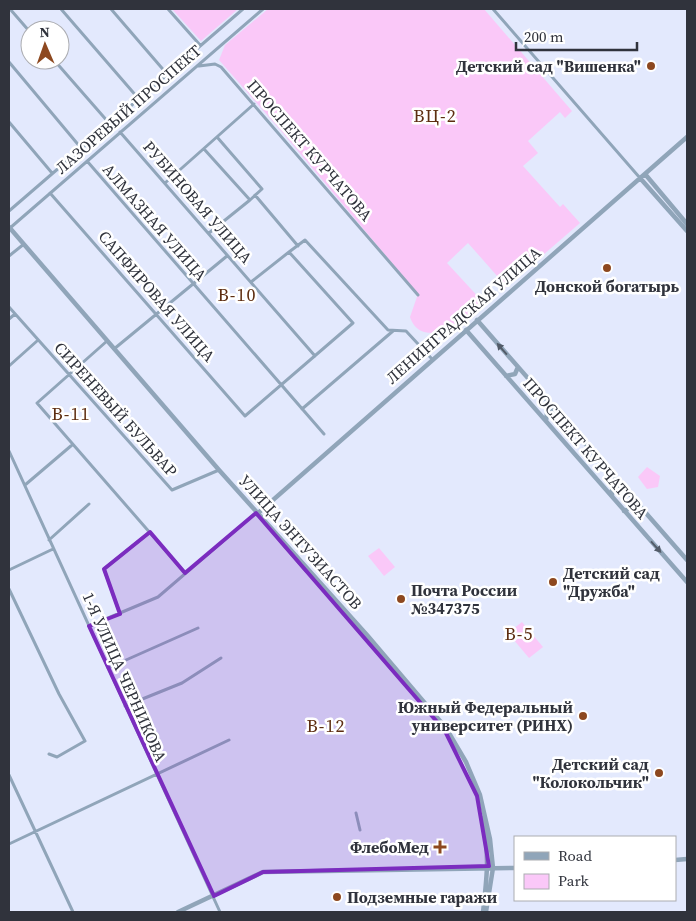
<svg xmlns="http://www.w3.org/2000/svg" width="696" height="921" font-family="'Source Serif 4',serif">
  <rect width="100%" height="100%" fill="#e3e9fd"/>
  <!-- green -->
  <path fill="#fac8f8" d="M172,9H238L201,41Z
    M268,9H484L572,111L565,118L560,112L528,141L538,153L523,166L560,207L563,204L580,223L505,288L500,287L495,281L498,277L468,243L447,263L483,302V308L454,332C436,333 417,338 410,317L418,294L282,132L219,60L225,45Z
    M647,467L660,476L658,487L647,489L638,477Z
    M379,548L395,567L384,576L368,556Z
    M522,622L543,647L529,658L508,633Z"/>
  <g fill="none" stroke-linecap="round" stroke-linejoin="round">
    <!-- minor -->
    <path stroke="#90a5b9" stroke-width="3" d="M10,9L30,32
      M61,9L138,98
      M111,9L167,74
      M168,9L200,45
      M493,9L640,178
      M54,60L109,123
      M9,62L81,148
      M199,66L215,64L221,67L418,295
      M9,122L52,173
      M120,132L315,356
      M217,137L262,189L250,200
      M204,149L250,200L209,233
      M87,161L324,434
      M165,183L254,104
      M50,193L245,416L353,323L289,252L305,240L388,330L406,331L432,359
      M255,195L298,246
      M9,211L243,9
      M10,228L263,9
      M9,256L24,244
      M251,282L289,252
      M9,307L172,490L219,470
      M9,319L15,314
      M107,341L37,403L185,573
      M114,349L227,256
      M9,366L37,341
      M302,409L393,331
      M9,451L220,912
      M25,485L72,445
      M49,540L89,504
      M9,570L53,549
      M9,589L59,694L85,741L57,757L49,754
      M120,614L104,569L150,532
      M89,626L158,597L257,512
      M108,668L198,628
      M125,706L182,683L221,658
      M9,775L73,912
      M356,813L360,830
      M9,844L229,740"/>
    <!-- tertiary -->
    <path stroke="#90a5b9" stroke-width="4.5" d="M645,174L687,224
      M640,178L687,231
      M9,227L219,470L367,635L446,728L466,762L480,795L490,839L493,868L486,912
      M477,320L687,560
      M466,330L687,582
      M506,376L515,374L518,367
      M546,421L547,413L551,411L557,412
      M612,496V490L617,485L622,486
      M624,511L633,507L635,501
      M257,514L687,137
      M280,540L306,570
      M351,621L395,672
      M482,818C490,854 487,876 483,912
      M675,860L687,859
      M178,912L263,872L515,868"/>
  </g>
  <!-- one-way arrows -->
  <defs><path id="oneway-solid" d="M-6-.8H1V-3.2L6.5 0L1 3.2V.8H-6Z" transform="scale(1.25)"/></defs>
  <g fill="#525b68">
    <use href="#oneway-solid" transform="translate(502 349) rotate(-131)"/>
    <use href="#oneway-solid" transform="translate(656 547) rotate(48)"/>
  </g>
  <!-- marked area -->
  <path fill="#7b2cbf" fill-opacity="0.2" stroke="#7b2cbf" stroke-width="4" stroke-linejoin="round" d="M256,513L445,731L477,796L489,866L263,872L214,896L89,626L120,614L104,569L150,532L185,573Z"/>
  <!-- markers -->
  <g fill="#8d481f" stroke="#fff" stroke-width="2">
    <circle cx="651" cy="66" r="5"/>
    <circle cx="607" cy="268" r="5"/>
    <circle cx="553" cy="582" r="5"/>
    <circle cx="401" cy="599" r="5"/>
    <circle cx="583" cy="716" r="5"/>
    <circle cx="659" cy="773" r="5"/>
    <path d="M437.5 839.5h5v5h5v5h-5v5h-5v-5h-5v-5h5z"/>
    <circle cx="337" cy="897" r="5"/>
  </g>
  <g text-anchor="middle" stroke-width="5" stroke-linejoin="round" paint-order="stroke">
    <!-- poi labels -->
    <g font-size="16" font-weight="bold" fill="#30333c" stroke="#fff" text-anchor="end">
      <text x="641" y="72">Детский сад "Вишенка"</text>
      <text x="607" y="292" text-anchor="middle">Донской богатырь</text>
      <text x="563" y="579" text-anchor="start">Детский сад<tspan x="563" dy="18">"Дружба"</tspan></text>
      <text x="411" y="596" text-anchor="start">Почта России<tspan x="411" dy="18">№347375</tspan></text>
      <text x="573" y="713">Южный Федеральный<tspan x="573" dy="18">университет (РИНХ)</tspan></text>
      <text x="649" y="770">Детский сад<tspan x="649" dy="18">"Колокольчик"</tspan></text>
      <text x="429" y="853">ФлебоМед</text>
      <text x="347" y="903" text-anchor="start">Подземные гаражи</text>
    </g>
    <!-- street labels -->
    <g font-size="16" fill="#30333c" stroke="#fff">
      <text transform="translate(128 109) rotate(-41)" y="6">ЛАЗОРЕВЫЙ ПРОСПЕКТ</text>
      <text transform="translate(310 150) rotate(49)" y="6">ПРОСПЕКТ КУРЧАТОВА</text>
      <text transform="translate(198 202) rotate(49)" y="6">РУБИНОВАЯ УЛИЦА</text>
      <text transform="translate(155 222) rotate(49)" y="6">АЛМАЗНАЯ УЛИЦА</text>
      <text transform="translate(157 296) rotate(49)" y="6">САПФИРОВАЯ УЛИЦА</text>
      <text transform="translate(463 315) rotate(-41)" y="6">ЛЕНИНГРАДСКАЯ УЛИЦА</text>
      <text transform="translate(116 409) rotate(48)" y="6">СИРЕНЕВЫЙ БУЛЬВАР</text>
      <text transform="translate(586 448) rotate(49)" y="6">ПРОСПЕКТ КУРЧАТОВА</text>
      <text transform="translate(301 542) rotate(48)" y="6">УЛИЦА ЭНТУЗИАСТОВ</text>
      <text transform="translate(125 677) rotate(66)" y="6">1-Я УЛИЦА ЧЕРНИКОВА</text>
    </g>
    <!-- neighbourhood labels -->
    <g font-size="18" letter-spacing="1" fill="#5d2d11" stroke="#fff">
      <text x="435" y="122">ВЦ-2</text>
      <text x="237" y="301">В-10</text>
      <text x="71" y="420">В-11</text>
      <text x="519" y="640">В-5</text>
      <text x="326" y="732">В-12</text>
    </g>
  </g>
  <!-- border -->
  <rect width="696" height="921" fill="none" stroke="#30333c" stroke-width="20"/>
  <!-- legend -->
  <rect x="514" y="836" width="162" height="65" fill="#ffffff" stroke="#acadb1"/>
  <rect x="524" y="852" width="25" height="8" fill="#90a5b9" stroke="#acadb1"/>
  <text x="558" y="861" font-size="15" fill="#30333c">Road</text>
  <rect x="524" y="874" width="25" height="15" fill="#fac8f8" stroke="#acadb1"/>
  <text x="558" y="886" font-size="15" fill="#30333c">Park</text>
  <!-- north arrow -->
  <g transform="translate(45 45) rotate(358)"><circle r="24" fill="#ffffff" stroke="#acadb1"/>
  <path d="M0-4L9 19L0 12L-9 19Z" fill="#8d481f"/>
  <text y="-8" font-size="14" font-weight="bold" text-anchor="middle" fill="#30333c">N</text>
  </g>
  <!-- scale -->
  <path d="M516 42v8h121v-8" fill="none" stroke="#30333c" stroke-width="2.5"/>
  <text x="524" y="42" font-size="15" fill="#30333c" stroke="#ffffff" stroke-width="4" paint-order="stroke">200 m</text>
</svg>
